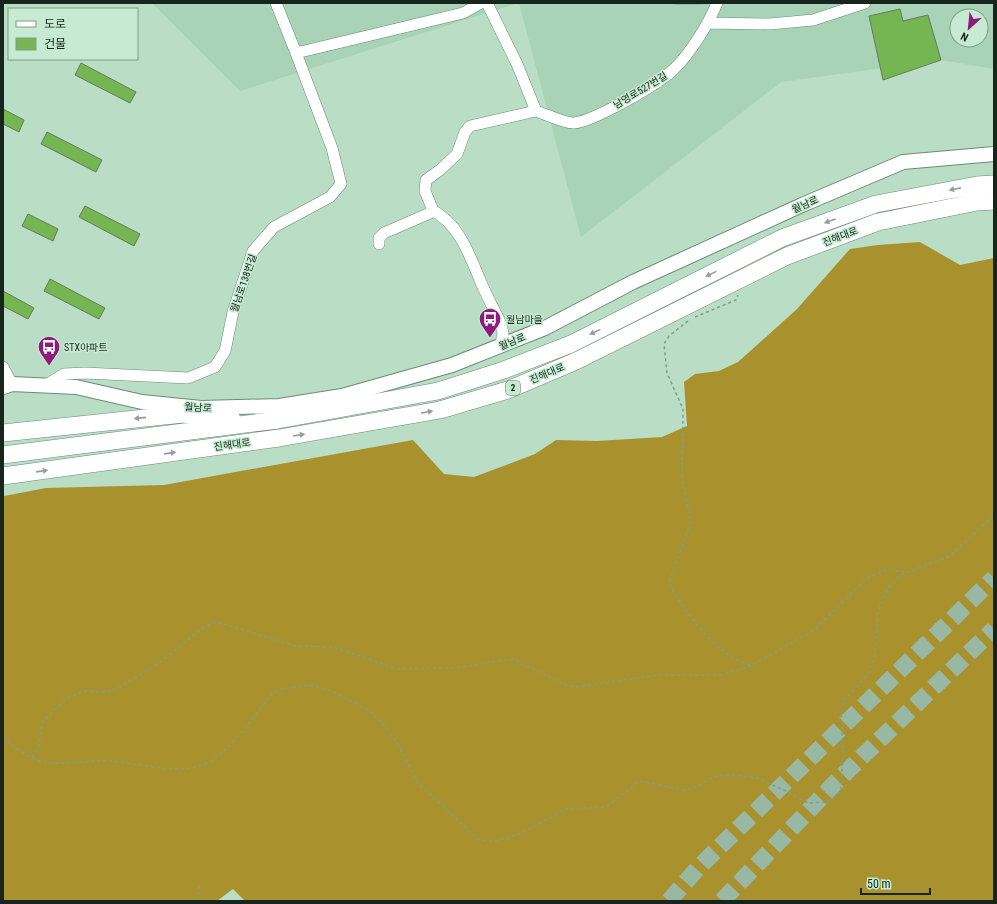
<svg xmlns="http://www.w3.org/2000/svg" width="997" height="904" font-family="'Roboto Condensed','Noto Sans KR',sans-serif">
  <rect width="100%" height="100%" fill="#b9ddc5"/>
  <!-- built -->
  <path fill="#a8d3b7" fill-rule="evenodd" d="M152,3H518L240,91Z
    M519,3H994V69L941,60L781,82L581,237ZM957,16H981V40H957Z"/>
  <!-- forest -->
  <path fill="#a9922e" d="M920,242L960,265L994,258V901H245L233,889L217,901H3V497L4,496L46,488L164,485L413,440L444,474L474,477L535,454L556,440L597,441L662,437L687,426L684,382L695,374L719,371L738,362L797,309L850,249L878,245Z"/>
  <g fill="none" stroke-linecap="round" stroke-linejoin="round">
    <!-- stream -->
    <path stroke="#26ab69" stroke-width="2.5" d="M675,3H703"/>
  </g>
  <!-- building -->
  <path fill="#75b652" stroke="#667b5d" d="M900,9L903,21L928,15L941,60L883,80L869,16Z
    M81,63L136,92L130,103L75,75Z
    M3,109L24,120L19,132L3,124Z
    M47,132L102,160L96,172L41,144Z
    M85,206L140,234L134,246L79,217Z
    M28,214L58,229L53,241L22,226Z
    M50,279L105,308L99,319L44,291Z
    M3,291L34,308L28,319L3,306Z"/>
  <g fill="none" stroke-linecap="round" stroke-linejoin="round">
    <!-- highway-tunnel -->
    <path stroke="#99b8a3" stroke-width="17" stroke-dasharray="17 8" stroke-linecap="butt" d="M669,901L697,869L994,578
      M722,901L837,781L994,629"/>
    <!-- minor casing -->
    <g stroke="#6a8c75" stroke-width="12">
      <path id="minor" d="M276,3L296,53L463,13L481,3
        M487,3L517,64L536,111C545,114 566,124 574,123C594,121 659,84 674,69C690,54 709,23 717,3
        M709,23L770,24L813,20L865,3
        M432,210C459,224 469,254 480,280C486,295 494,309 501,324L503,333L501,345
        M379,244V238L384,233L430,213L432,208L425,191L426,180L440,170L457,154L465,132L470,126L536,111
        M3,367L12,384
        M48,384L64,374L85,373L188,378L215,367L225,351L233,312L253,251L274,227L330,197L341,184L332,148L296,53"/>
    </g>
    <!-- major casing -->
    <g stroke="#6a8c75" stroke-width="16">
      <path id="major" d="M3,387L12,384L76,387L142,402L201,408L279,406L342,396L452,365L545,328L633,282L802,205L903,162L994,154"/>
    </g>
    <!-- highway casing -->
    <g stroke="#6a8c75" stroke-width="18">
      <path id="highway" d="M3,433L183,414L232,419
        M3,455L278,420L438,391L504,370L571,344L782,238L876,204L977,185L994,184
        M3,476L279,438L440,410L508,390L576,361L787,256L878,222L977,202L994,201"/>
    </g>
    <!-- path -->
    <path stroke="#809d8a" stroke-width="1.5" stroke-dasharray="3 3" stroke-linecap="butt" d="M695,317L736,300L738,295
      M688,321L669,336L664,344L667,373L683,409L682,480L691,521L669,582C677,603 712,646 732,657C738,661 745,663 751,666
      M3,737C14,746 27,758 41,761C64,767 87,759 110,761C140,763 182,777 209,762C233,748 255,714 273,693L281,689L311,685L334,692L371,712L386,727L399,746L418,783L478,839L492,842L522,833L566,809L606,807L640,781L684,790L699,786L711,778L721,775H737L757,778L786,791L808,803L827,802L836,797L841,789L843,753L841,713L844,700L869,674L875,657L878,611L888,588L901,575L950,556L994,515
      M32,757L39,746L42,722L65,700L83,691L107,692L118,688L159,663L203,628L213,622L224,624L296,646L334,647L396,669L455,668L512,659L566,685L576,687L658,675H720L739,670L751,666L814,630L866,579L884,570L907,572
      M197,901L200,885"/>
    <!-- minor -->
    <use href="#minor" stroke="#fff" stroke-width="11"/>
    <!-- major -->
    <use href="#major" stroke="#fff" stroke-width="14"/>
    <!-- highway -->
    <use href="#highway" stroke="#fff" stroke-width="17"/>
  </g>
  <!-- one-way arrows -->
  <defs><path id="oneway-solid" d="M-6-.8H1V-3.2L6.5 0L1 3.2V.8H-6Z"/></defs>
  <g fill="#979d99">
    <use href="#oneway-solid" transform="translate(955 189) rotate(169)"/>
    <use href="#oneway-solid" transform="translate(830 221) rotate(160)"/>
    <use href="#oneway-solid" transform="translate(711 274) rotate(154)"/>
    <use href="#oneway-solid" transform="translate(595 332) rotate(154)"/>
    <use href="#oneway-solid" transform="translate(427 412) rotate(-11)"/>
    <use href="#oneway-solid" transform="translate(140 418) rotate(174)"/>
    <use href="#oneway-solid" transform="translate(299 435) rotate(-9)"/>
    <use href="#oneway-solid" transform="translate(170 453) rotate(-8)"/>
    <use href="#oneway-solid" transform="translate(42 471) rotate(-8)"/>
  </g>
  <!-- icons -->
  <defs>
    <g id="bus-pin" transform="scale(1.15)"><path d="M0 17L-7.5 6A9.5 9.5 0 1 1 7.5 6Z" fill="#8f1c7d" stroke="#c6ebd2"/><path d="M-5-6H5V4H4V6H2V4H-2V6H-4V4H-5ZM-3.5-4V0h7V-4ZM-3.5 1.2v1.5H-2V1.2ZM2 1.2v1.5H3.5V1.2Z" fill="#fff"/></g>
  </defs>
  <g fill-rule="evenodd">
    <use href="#bus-pin" x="490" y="319"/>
    <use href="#bus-pin" x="49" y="347"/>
  </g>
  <g text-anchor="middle" stroke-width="3" stroke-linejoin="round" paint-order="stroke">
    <!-- shield labels -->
    <rect fill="#c6ebd2" stroke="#4c6053" stroke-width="1" x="506" y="381" width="14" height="14" rx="3"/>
    <g font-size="9" font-weight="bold" fill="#17251c">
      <text x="513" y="391">2</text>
    </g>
    <!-- street labels -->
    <g font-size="10" fill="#17251c" stroke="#c6ebd2">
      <text transform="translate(640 90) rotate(-31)" y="4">남영로527번길</text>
      <text transform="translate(805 204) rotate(-24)" y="4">월남로</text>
      <text transform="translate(840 236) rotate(-21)" y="4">진해대로</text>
      <text transform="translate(243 283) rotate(-71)" y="4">월남로138번길</text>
      <text transform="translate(512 341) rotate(-22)" y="4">월남로</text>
      <text transform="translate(547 373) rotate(-23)" y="4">진해대로</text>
      <text transform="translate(198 407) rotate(3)" y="4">월남로</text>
      <text transform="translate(232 444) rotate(-8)" y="4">진해대로</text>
    </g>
    <!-- poi labels -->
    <g font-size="10" fill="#17251c" stroke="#c6ebd2" text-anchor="start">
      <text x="506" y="323">월남마을</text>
      <text x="64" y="351">STX아파트</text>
    </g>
  </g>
  <!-- border -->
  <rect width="997" height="904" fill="none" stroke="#17251c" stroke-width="8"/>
  <!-- legend -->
  <rect x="8" y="8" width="130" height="52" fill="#c6ebd2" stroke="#809c89"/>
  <rect x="16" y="21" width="20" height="6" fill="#ffffff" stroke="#809c89"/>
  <text x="44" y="28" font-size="12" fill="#17251c">도로</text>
  <rect x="16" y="38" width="20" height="12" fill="#75b652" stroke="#809c89"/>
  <text x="44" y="48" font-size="12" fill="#17251c">건물</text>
  <!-- north arrow -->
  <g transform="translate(969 28) rotate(207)"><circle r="19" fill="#c6ebd2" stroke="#809c89"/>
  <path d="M0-3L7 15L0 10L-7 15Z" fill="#8f1c7d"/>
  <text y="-6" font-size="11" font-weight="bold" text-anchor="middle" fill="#17251c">N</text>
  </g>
  <!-- scale -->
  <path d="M861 888v6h69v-6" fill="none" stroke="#17251c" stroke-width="2"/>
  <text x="867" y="888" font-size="12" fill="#17251c" stroke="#c6ebd2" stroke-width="3" paint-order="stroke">50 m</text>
</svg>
